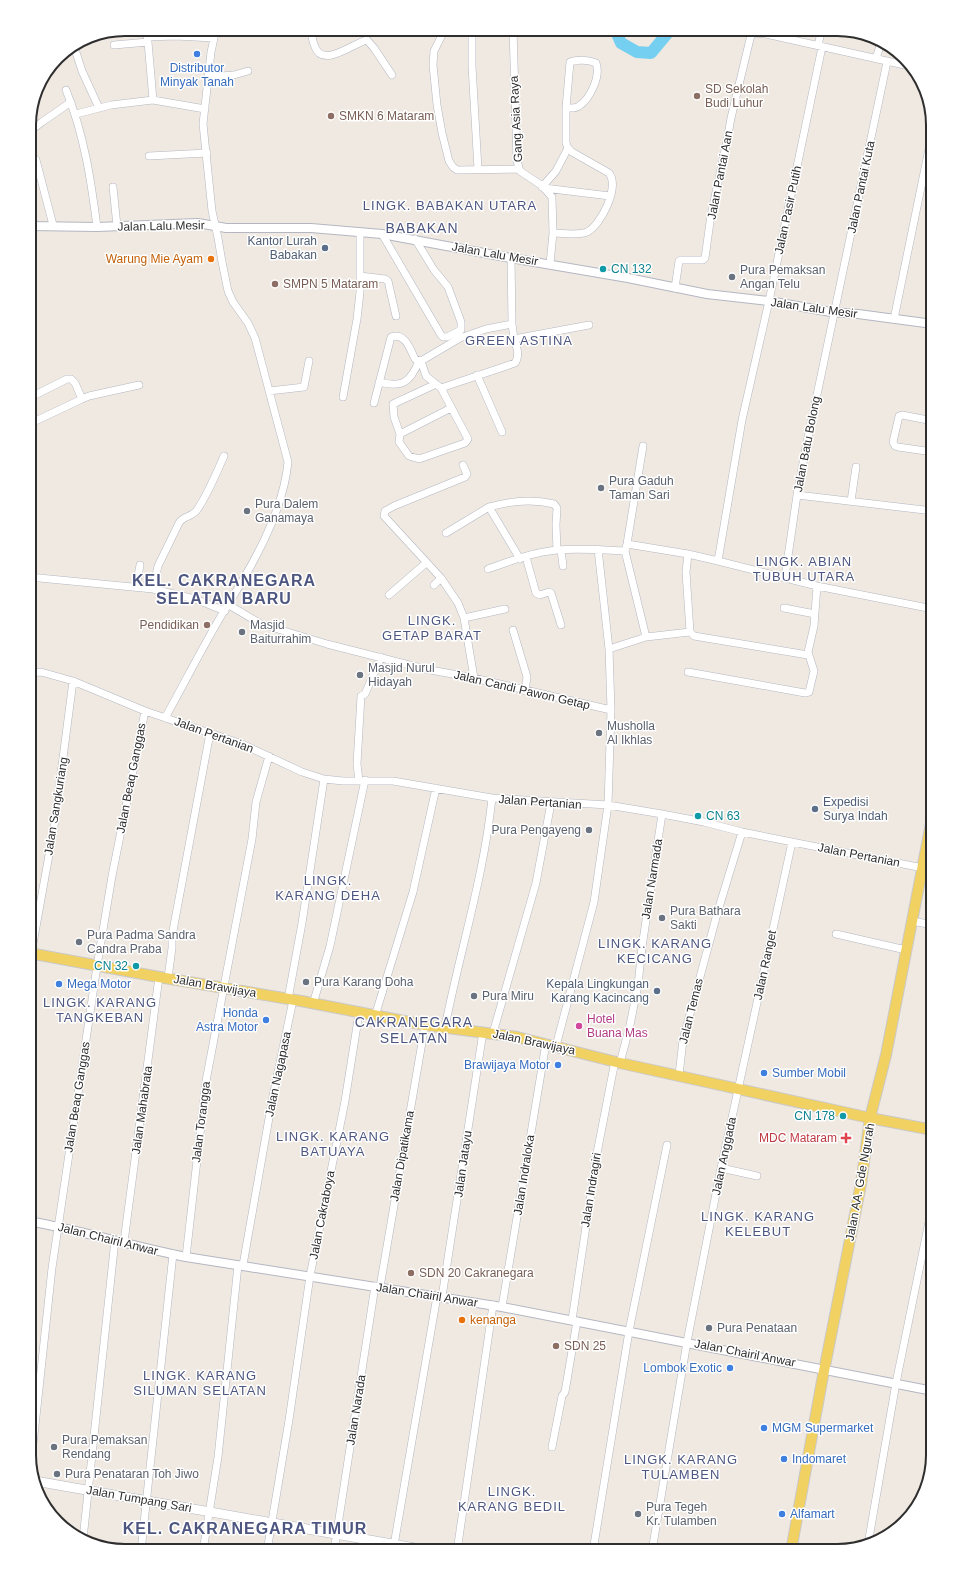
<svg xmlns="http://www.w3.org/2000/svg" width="962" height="1580" font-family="Helvetica,sans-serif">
  <rect width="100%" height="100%" fill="#efe9e1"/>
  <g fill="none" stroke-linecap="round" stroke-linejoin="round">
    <!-- river -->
    <path stroke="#75cff0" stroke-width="12" d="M615,29L621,43L637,52L651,53L671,29"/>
    <!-- minor casing -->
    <g stroke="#b4b7c1" stroke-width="8">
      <path id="minor" d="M146,29L148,42L153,100
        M312,29C311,35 313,42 315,47C323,69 355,42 367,40L374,48L392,75
        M445,29L434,51L433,65L437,105L442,133L449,161L453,167L457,170L519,169
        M472,29V66L478,169
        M513,29L517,161L520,171L541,185L552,197L553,233L550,264
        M147,37L176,36L214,38
        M114,45L148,42
        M818,45L822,29
        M74,46L82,71L99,108
        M822,47L769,301L742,420L718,561L817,586L933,609
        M876,59L881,42
        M208,77L234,75L248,71
        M66,90C84,134 91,180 97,227
        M76,114L111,105L153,100L205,109
        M29,132L42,122L71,102
        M29,153L36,160L53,225
        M149,156L207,153
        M113,187L117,226
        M542,187L556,171L568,148
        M544,188L610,196
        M553,233C563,233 577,236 587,232C601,225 620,187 609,173L572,152L568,148L566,143V108L570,62C577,59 589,60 596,63C601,76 590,99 579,106C575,109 571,108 566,108
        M382,234L441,335L443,337H447L461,330V322L448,287L434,270L415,239
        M360,276L385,279L388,281L396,316
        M675,288L679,261L681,260H703L705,258L711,215L727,141L731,118L750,39L752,33L766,34L909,66
        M894,319L933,129
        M512,324L514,339L589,325
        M421,361L426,376L441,388L468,439L465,443L419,459L409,456L399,442L400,434L451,408
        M477,375L502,432
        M379,382C402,388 410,383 419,361
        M441,388L515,363C520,356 517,347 514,339
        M269,391L304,387L309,361
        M343,397L357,319L360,292V232
        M82,399L89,396L139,385
        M374,403L391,337C405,332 410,349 415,359L421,361L460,338L486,329L512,324L511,258
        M29,411L35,421
        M29,424L82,399L75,383L71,379H67L29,398
        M400,434L394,417L393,404L436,384
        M933,452L898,447L895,446L893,442L899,416L902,415L933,421
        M463,465L467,474L465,477L394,506L385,511L384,516L441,578L458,603L464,618L474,678
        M797,495L933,511
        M851,501L856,467
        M489,507C510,501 533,499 554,504L557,508L556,525L557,550
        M446,533L489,507L520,559
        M627,544L688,554L718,561
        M598,549L609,649
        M561,550L563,566
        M625,551L627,544L643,446
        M688,554L686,572L690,632
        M526,557L536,593L540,595L549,592L551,593L561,625
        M488,569C510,561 534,552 557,550C580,548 602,550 625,551
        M29,577L153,589L195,599L225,611
        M785,577L797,495L806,447L887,62
        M434,585L441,578
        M136,587L140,565
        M153,589L158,566L179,523C183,516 192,517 197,510C208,494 216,474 224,456
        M389,595L426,563
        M229,605L261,624L327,644L425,669L474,678L611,710
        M784,608L815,614
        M464,618L505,609
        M513,630L527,677L525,691
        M690,632L694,636L808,655
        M646,637L690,632
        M688,672L805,693L809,692L814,671L808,652L814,626L817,586
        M29,673L41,672L73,681L145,711L242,744L302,772L324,779L343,781H393L492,798L608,805L662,814L704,822L742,832L933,870
        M165,718C185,682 203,646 224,611C251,568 283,514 288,462L255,338L248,323L233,302L228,291L222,262L218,238L212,211L203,124L211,52L216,29
        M359,781L357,764L361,696L365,694L381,657
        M912,921L933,925
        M836,934L906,950
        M29,966L54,827L73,681
        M168,978L172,948V936L210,733
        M288,999L302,923L324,779
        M313,1004L330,946L365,780
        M375,1016L413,892L436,788
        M445,1027C460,951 484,876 492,798
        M493,1033L536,883L551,803
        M556,1046L594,902L608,805L611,710L609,649L646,637L625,551
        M620,1063L630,1025L638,985L642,947L662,814
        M679,1075L683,1040L717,914L742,832
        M721,1168L757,1176
        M124,1242L159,977
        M186,1257L206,1081L252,839L256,802L269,756
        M243,1265L272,1101L293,1000
        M380,1287L425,1025
        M442,1297L483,1032
        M502,1307L546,1043
        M572,1320L597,1153L615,1061
        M552,1447L562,1396L565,1392L577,1321
        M31,1463L52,1268L97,966L112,876L145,711
        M83,1539L115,1240
        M868,1544L896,1383L933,1202
        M141,1551L173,1254
        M203,1551L218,1457L238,1265
        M267,1551L289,1420L310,1276L345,1101L359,1013
        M334,1551L375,1286
        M393,1551L437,1296
        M457,1551L493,1305
        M593,1551L629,1331L667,1145
        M652,1551L687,1342L721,1168L792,842"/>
    </g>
    <!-- tertiary casing -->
    <g stroke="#b4b7c1" stroke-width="10">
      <path id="tertiary" d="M29,226L97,227L198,223L226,228H311L382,234L511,258L628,278L707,294L769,301L831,312L858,314L933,324
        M29,1221C82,1231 133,1246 186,1257L502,1307L933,1391"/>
    </g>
    <!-- secondary casing -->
    <g stroke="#b4b7c1" stroke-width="10">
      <path id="secondary" d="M35,1481L432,1551"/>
    </g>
    <!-- primary casing -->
    <g stroke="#c9c9c9" stroke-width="12">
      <path id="primary" d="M29,953L159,977L301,1001L425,1025L517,1037L620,1063L870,1118L933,1130
        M791,1551L822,1381L861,1184L870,1118L886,1055L933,813"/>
    </g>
    <!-- minor -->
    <use href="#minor" stroke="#fff" stroke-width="7"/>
    <!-- tertiary -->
    <use href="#tertiary" stroke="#fff" stroke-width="8"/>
    <!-- secondary -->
    <use href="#secondary" stroke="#fff" stroke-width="9"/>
    <!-- primary -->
    <use href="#primary" stroke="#f2d163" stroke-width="10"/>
  </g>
  <!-- markers -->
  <g fill="#3f7fe0" stroke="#fff" stroke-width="1.5">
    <circle cx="197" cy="54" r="4"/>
    <circle cx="59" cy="984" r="4"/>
    <circle cx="266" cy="1020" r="4"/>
    <circle cx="558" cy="1065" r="4"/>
    <circle cx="764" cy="1073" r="4"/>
    <circle cx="730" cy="1368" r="4"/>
    <circle cx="764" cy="1428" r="4"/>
    <circle cx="784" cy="1459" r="4"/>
    <circle cx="782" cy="1514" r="4"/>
  </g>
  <g fill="#8d6e63" stroke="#fff" stroke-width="1.5">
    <circle cx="697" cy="96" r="4"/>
    <circle cx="331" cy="116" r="4"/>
    <circle cx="275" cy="284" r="4"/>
    <circle cx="207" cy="625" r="4"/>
    <circle cx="411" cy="1273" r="4"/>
    <circle cx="556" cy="1346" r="4"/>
  </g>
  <g fill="#5c6f8a" stroke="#fff" stroke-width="1.5">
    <circle cx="325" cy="248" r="4"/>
    <circle cx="815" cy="809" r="4"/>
    <circle cx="657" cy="991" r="4"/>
  </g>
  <g fill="#e8710a" stroke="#fff" stroke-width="1.5">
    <circle cx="211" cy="259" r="4"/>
    <circle cx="462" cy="1320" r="4"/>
  </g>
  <g fill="#0f9aa8" stroke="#fff" stroke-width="1.5">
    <circle cx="603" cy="269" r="4"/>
    <circle cx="698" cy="816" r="4"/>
    <circle cx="136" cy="966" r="4"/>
    <circle cx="843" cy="1116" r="4"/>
  </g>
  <g fill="#6b7280" stroke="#fff" stroke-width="1.5">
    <circle cx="732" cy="277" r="4"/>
    <circle cx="601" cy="488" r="4"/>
    <circle cx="247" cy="511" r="4"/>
    <circle cx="242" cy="632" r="4"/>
    <circle cx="360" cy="675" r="4"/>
    <circle cx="599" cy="733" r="4"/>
    <circle cx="589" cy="830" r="4"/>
    <circle cx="662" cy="918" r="4"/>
    <circle cx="79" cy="942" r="4"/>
    <circle cx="306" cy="982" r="4"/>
    <circle cx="474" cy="996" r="4"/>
    <circle cx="709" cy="1328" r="4"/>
    <circle cx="54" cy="1447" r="4"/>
    <circle cx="57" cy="1474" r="4"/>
    <circle cx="638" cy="1514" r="4"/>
  </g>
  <circle fill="#d1479c" stroke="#fff" stroke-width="1.5" cx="579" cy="1026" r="4"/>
  <path fill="#e0444e" stroke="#fff" stroke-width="1.5" d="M844 1132h4v4h4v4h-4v4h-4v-4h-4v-4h4z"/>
  <g text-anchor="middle" stroke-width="3" stroke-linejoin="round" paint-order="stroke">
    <!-- shop labels -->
    <g font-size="12" fill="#366cbe" stroke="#fff" text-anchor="start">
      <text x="197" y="72" text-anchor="middle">Distributor<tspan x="197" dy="14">Minyak Tanah</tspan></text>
      <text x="67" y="988">Mega Motor</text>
      <text x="258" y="1017" text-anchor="end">Honda<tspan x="258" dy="14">Astra Motor</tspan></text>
      <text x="550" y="1069" text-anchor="end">Brawijaya Motor</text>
      <text x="772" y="1077">Sumber Mobil</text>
      <text x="722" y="1372" text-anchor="end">Lombok Exotic</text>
      <text x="772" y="1432">MGM Supermarket</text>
      <text x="792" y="1463">Indomaret</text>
      <text x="790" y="1518">Alfamart</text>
    </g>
    <!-- education labels -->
    <g font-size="12" fill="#785e54" stroke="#fff" text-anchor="start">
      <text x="705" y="93">SD Sekolah<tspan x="705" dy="14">Budi Luhur</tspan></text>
      <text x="339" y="120">SMKN 6 Mataram</text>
      <text x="283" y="288">SMPN 5 Mataram</text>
      <text x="199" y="629" text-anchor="end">Pendidikan</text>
      <text x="419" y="1277">SDN 20 Cakranegara</text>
      <text x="564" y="1350">SDN 25</text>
    </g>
    <!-- street labels -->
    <g font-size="12" fill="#2e2e2e" stroke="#fff">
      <text transform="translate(516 119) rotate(-93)" y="4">Gang Asia Raya</text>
      <text transform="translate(720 175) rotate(-79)" y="4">Jalan Pantai Aan</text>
      <text transform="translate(861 187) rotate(-78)" y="4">Jalan Pantai Kuta</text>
      <text transform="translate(788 210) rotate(-78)" y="4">Jalan Pasir Putih</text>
      <text transform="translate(161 226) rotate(-1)" y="4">Jalan Lalu Mesir</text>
      <text transform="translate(495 254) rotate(10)" y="4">Jalan Lalu Mesir</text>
      <text transform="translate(814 308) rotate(8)" y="4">Jalan Lalu Mesir</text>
      <text transform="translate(807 444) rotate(-79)" y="4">Jalan Batu Bolong</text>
      <text transform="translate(522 690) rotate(13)" y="4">Jalan Candi Pawon Getap</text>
      <text transform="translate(214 735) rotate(20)" y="4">Jalan Pertanian</text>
      <text transform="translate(131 778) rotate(-79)" y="4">Jalan Beaq Ganggas</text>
      <text transform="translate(540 802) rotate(4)" y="4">Jalan Pertanian</text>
      <text transform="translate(56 806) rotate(-81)" y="4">Jalan Sangkuriang</text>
      <text transform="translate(859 855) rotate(11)" y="4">Jalan Pertanian</text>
      <text transform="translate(652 879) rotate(-81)" y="4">Jalan Narmada</text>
      <text transform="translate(765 965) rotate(-78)" y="4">Jalan Ranget</text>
      <text transform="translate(215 986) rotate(10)" y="4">Jalan Brawijaya</text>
      <text transform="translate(691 1011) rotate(-76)" y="4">Jalan Temas</text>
      <text transform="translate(534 1042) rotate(12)" y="4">Jalan Brawijaya</text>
      <text transform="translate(278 1074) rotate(-78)" y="4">Jalan Nagapasa</text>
      <text transform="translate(77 1097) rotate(-81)" y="4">Jalan Beaq Ganggas</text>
      <text transform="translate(142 1110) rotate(-82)" y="4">Jalan Mahabrata</text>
      <text transform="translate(201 1122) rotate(-83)" y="4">Jalan Torangga</text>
      <text transform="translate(402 1156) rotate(-80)" y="4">Jalan Dipatikama</text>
      <text transform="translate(724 1156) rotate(-78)" y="4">Jalan Anggada</text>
      <text transform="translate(463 1164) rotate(-82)" y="4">Jalan Jatayu</text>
      <text transform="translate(524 1175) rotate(-81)" y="4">Jalan Indraloka</text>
      <text transform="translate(860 1182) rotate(-80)" y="4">Jalan AA. Gde Ngurah</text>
      <text transform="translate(591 1190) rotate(-81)" y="4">Jalan Indragiri</text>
      <text transform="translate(322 1215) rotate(-79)" y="4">Jalan Cakraboya</text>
      <text transform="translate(108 1239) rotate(14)" y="4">Jalan Chairil Anwar</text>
      <text transform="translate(427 1295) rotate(9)" y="4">Jalan Chairil Anwar</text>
      <text transform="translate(745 1353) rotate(11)" y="4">Jalan Chairil Anwar</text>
      <text transform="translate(356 1410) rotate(-81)" y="4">Jalan Narada</text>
      <text transform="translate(139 1499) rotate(10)" y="4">Jalan Tumpang Sari</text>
    </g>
    <!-- service labels -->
    <g font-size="12" fill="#4e5e75" stroke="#fff" text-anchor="end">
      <text x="317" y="245">Kantor Lurah<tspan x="317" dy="14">Babakan</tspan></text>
      <text x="823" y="806" text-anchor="start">Expedisi<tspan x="823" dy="14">Surya Indah</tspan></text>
      <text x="649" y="988">Kepala Lingkungan<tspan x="649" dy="14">Karang Kacincang</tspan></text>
    </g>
    <!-- food labels -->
    <g font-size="12" fill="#c56008" stroke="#fff" text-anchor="end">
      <text x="203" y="263">Warung Mie Ayam</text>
      <text x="470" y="1324" text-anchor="start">kenanga</text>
    </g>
    <!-- culture labels -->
    <g font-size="12" fill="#0d838f" stroke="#fff" text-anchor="start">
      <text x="611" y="273">CN 132</text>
      <text x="706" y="820">CN 63</text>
      <text x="128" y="970" text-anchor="end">CN 32</text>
      <text x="835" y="1120" text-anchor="end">CN 178</text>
    </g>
    <!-- worship labels -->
    <g font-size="12" fill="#5b616d" stroke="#fff" text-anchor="start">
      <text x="740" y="274">Pura Pemaksan<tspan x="740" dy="14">Angan Telu</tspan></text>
      <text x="609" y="485">Pura Gaduh<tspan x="609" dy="14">Taman Sari</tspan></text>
      <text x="255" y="508">Pura Dalem<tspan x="255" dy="14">Ganamaya</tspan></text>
      <text x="250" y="629">Masjid<tspan x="250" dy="14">Baiturrahim</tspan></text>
      <text x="368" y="672">Masjid Nurul<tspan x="368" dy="14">Hidayah</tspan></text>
      <text x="607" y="730">Musholla<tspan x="607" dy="14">Al Ikhlas</tspan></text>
      <text x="581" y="834" text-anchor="end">Pura Pengayeng</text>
      <text x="670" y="915">Pura Bathara<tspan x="670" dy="14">Sakti</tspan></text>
      <text x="87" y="939">Pura Padma Sandra<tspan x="87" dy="14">Candra Praba</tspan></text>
      <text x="314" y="986">Pura Karang Doha</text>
      <text x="482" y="1000">Pura Miru</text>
      <text x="717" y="1332">Pura Penataan</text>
      <text x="62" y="1444">Pura Pemaksan<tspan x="62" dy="14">Rendang</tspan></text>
      <text x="65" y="1478">Pura Penataran Toh Jiwo</text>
      <text x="646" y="1511">Pura Tegeh<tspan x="646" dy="14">Kr. Tulamben</tspan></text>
    </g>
    <!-- hotel labels -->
    <g font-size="12" fill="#b23c85" stroke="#fff" text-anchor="start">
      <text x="587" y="1023">Hotel<tspan x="587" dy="14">Buana Mas</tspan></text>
    </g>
    <!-- health labels -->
    <g font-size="12" fill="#be3a42" stroke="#fff" text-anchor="end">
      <text x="837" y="1142">MDC Mataram</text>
    </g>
    <!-- neighbourhood labels -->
    <g font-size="13" letter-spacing="1" fill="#4d5680" stroke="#fff">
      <text x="450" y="210">LINGK. BABAKAN UTARA</text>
      <text x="519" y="345">GREEN ASTINA</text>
      <text x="804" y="566">LINGK. ABIAN<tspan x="804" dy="15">TUBUH UTARA</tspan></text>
      <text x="432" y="625">LINGK.<tspan x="432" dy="15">GETAP BARAT</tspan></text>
      <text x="328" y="885">LINGK.<tspan x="328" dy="15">KARANG DEHA</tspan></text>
      <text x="655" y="948">LINGK. KARANG<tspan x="655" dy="15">KECICANG</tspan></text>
      <text x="100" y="1007">LINGK. KARANG<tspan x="100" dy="15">TANGKEBAN</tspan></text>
      <text x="333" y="1141">LINGK. KARANG<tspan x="333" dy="15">BATUAYA</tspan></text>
      <text x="758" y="1221">LINGK. KARANG<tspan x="758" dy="15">KELEBUT</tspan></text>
      <text x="200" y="1380">LINGK. KARANG<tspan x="200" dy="15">SILUMAN SELATAN</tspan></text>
      <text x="681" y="1464">LINGK. KARANG<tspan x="681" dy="15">TULAMBEN</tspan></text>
      <text x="512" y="1496">LINGK.<tspan x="512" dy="15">KARANG BEDIL</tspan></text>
    </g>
    <!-- quarter labels -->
    <g font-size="14" letter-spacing="1" fill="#4d5680" stroke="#fff">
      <text x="422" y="233">BABAKAN</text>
      <text x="414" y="1027">CAKRANEGARA<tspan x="414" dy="16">SELATAN</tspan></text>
    </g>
    <!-- district labels -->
    <g font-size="16" font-weight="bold" letter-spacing="1" fill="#4d5680" stroke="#fff">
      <text x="224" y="586">KEL. CAKRANEGARA<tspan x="224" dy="18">SELATAN BARU</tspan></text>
      <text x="245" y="1534">KEL. CAKRANEGARA TIMUR</text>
    </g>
  </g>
  <!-- crop -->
  <path d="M0 0H962V1580H0ZM125 36H837A89 89 0 0 1 926 125V1455A89 89 0 0 1 837 1544H125A89 89 0 0 1 36 1455V125A89 89 0 0 1 125 36Z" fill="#fff" fill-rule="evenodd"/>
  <path fill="none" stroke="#2e2e2e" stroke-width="2" d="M125 36H837A89 89 0 0 1 926 125V1455A89 89 0 0 1 837 1544H125A89 89 0 0 1 36 1455V125A89 89 0 0 1 125 36Z"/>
</svg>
